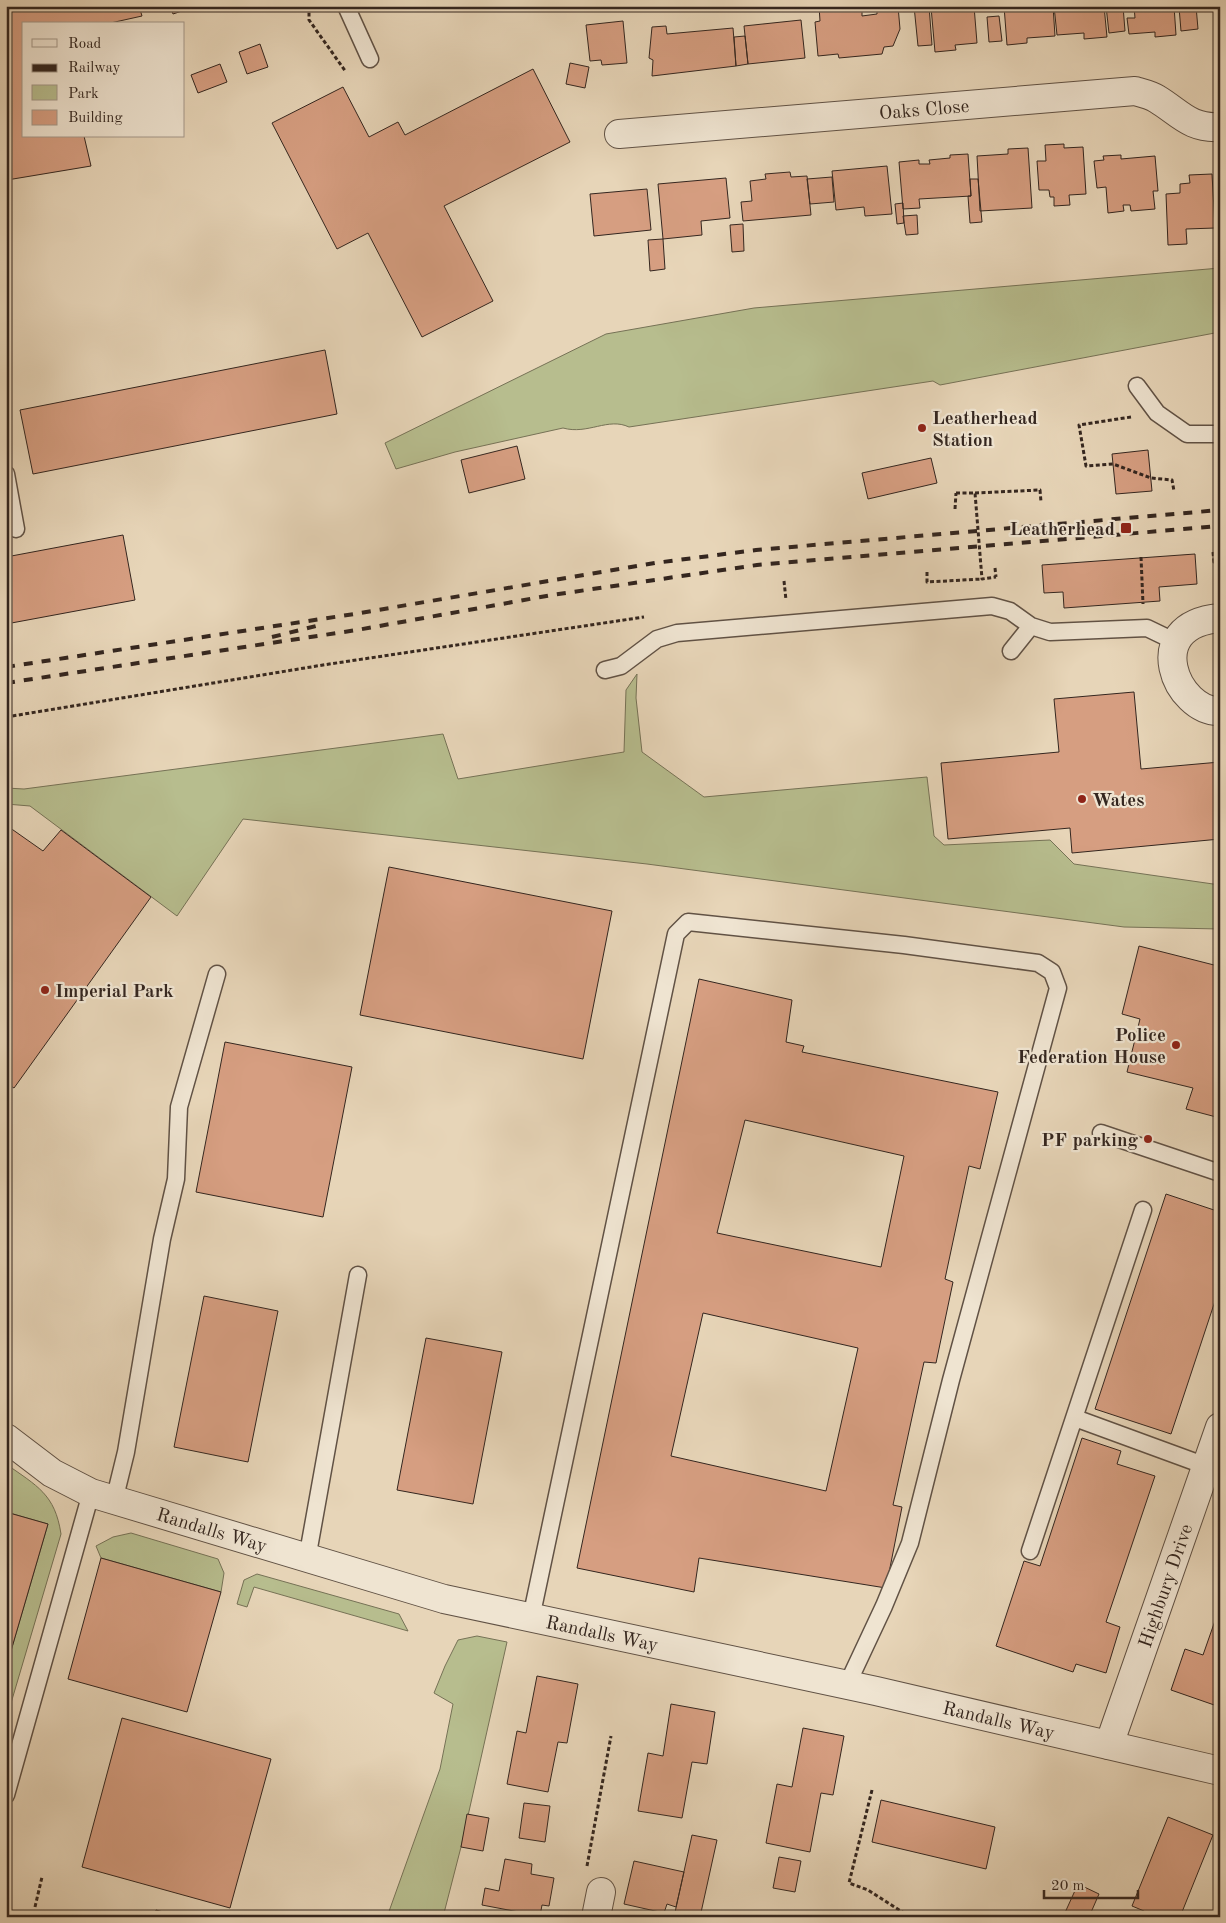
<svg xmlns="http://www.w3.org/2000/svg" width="1226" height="1923" font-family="'Old Standard TT',serif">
  <rect width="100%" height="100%" fill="#e7d5b8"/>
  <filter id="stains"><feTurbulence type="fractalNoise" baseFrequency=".004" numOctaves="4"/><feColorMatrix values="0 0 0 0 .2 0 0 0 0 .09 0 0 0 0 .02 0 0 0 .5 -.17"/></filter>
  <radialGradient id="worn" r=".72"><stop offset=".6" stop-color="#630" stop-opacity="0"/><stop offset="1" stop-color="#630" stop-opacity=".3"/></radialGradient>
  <!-- green -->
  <path fill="#b7bd8e" stroke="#767256" d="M1220,268V332L940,385L933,381L629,427C608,417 588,435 563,428L455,452L396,469L385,443L606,334L754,308Z
    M637,674L636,698L642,752L704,797L927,777L934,836L944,845L1050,840L1074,864L1220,885V929L1124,927L647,864L243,819L177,916L30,806L6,804V788L24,789L443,734L458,779L624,752L626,690Z
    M6,1464C37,1486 55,1494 61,1534L6,1720V1668L48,1524L6,1512Z
    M131,1533L218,1559L224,1573L221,1592L101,1558L96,1546L113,1537Z
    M257,1574L399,1614L408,1631L254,1587L247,1607L237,1604L244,1580Z
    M477,1636L507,1642L461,1847L443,1917H387L440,1769L453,1704L434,1693L445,1666L458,1640Z"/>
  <!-- building -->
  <path fill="#d69e81" stroke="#34261f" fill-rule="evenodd" d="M6,6H139L142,16L106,24H24V136H84L91,166L7,180Z
    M170,6H197L173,14Z
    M819,6H862V16L877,14V6H898L900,29L893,46L884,47L882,54L839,58L838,54L818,56L815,22L820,21Z
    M914,6H929L932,45L918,46Z
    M974,6L977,43L955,45L956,50L935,52L931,7Z
    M1004,6H1053L1055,36L1027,38V43L1007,45Z
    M1054,6H1104L1107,37L1084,39V33L1057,35Z
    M1106,6H1123L1125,31L1109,33Z
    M1134,6H1174L1176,35L1155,37V32L1129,34L1127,18H1135Z
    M1196,6L1198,29L1181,31L1179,7Z
    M999,16L1002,41L989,42L987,17Z
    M801,20L805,58L748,64L744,26Z
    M623,21L627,63L602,65L601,60L590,61L586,25Z
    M666,26L667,34L733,28L736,66L652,76L653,60L649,58L652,27Z
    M745,36L748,64L736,66L734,37Z
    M260,44L268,67L247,74L239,52Z
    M570,63L589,67L585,88L566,84Z
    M220,64L227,82L198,93L191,75Z
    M533,69L570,142L444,206L493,301L422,337L368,233L337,249L272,123L343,87L369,137L398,122L405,135Z
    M1064,144V148L1083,147L1086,194L1069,195L1070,205L1054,206V197H1050L1049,190H1039L1037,161H1046L1045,145Z
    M1028,148L1032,208L980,211L977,156L1008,154V149Z
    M968,154L971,196L919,199L920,208L903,209L899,162L919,160V164H930L929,160L950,158V155Z
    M1121,155V159L1155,156L1158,191H1153L1155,209L1131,211L1130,205H1123L1124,211L1108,213L1106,187L1097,188L1094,161L1104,160L1103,156Z
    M887,166L892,214L865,216L864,207L836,210L832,171Z
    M790,172L791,177L807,176L811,215L743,221L741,202L752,201L750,181L766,179L765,174Z
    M1212,174L1215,228L1186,229L1187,244L1168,245L1166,194L1180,193V184L1190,183L1189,175Z
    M832,177L834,202L810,204L807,179Z
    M726,178L730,218L701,221L702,235L663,239L658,184Z
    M970,179H978L982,222L970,223L968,196H971Z
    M647,189L651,230L594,236L590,194Z
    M903,203L904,223L897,224L895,204Z
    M917,215L918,234L906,235L903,216Z
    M743,224L744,251L732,252L730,225Z
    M663,239L665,269L650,271L648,240Z
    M325,350L337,414L33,474L20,410Z
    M517,446L525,479L469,493L461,460Z
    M1148,450L1152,491L1116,494L1112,454Z
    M931,458L937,483L868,499L862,473Z
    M123,535L135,600L6,624V557Z
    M1195,554L1197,584L1159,587L1160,601L1064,608L1063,592L1044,593L1042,565Z
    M1134,692L1141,769L1220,762V839L1072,853L1070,828L948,839L941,763L1059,752L1054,699Z
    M6,825L43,851L61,830L151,897L14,1088L6,1083Z
    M389,867L612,911L583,1059L360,1015Z
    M1139,946L1218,966L1220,1118L1186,1109L1193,1088L1127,1072L1140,1019L1122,1014Z
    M699,979L792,1000L786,1042L804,1046L802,1052L998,1092L980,1169L969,1166L945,1279L953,1282L936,1363L924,1362L893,1505L902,1507L886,1588L699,1558L694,1592L577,1568ZM745,1120L904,1156L881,1267L717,1233ZM703,1313L858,1348L826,1491L671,1456Z
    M225,1042L352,1067L323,1217L196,1192Z
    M1166,1194L1220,1212V1286L1171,1434L1095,1409Z
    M204,1296L278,1311L248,1462L174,1447Z
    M426,1338L502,1352L473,1504L397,1490Z
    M1082,1438L1121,1451L1117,1464L1155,1476L1106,1622L1120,1627L1106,1673L1076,1664L1073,1672L996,1646L1024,1561L1040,1566Z
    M6,1512L48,1524L6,1668Z
    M101,1558L221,1592L187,1712L68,1679Z
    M1217,1615L1220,1616V1707L1171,1690L1185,1649L1203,1655Z
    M537,1676L578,1684L567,1743L558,1742L548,1792L507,1784L517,1731L526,1733Z
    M671,1704L715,1712L707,1764L692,1762L682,1818L638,1811L648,1753L663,1756Z
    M122,1718L271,1759L230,1908L82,1867Z
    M803,1728L844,1736L833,1795L821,1793L810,1852L766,1843L777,1784L792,1787Z
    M881,1800L995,1827L986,1869L872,1842Z
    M524,1803L550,1806L545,1842L519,1838Z
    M467,1814L489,1818L483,1851L461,1847Z
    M1168,1817L1213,1835L1180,1917H1142L1144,1911L1132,1906Z
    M692,1835L717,1840L700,1917H674Z
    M779,1857L801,1861L795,1892L773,1888Z
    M505,1859L532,1864L531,1874L554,1878L549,1906L542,1905L540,1916L482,1905L485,1888L499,1891Z
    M634,1861L684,1872L676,1907L667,1904L664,1913L624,1904Z
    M1078,1884L1099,1894L1089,1917H1063Z
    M156,1910L181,1917H154Z"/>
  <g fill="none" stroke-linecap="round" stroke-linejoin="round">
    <!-- lane casing -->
    <g stroke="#615245" stroke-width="19">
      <path id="lane" d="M346,6L370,59
        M1137,386L1157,413L1187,434H1220
        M6,474L16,529
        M1011,651L1031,626
        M605,670L621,666L657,639L677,633L992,606L1010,611L1031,626L1050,632L1147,628L1174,641
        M1101,1133L1220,1173
        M1075,1418L1206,1466
        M114,1501L126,1452L162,1239L176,1179L179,1107L217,974
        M1030,1551L1143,1210
        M307,1559L358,1275
        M531,1618L676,934L688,922L904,945L1038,963L1052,972L1058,988L951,1380L910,1543L884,1606L847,1685
        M6,1795L91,1493"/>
    </g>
    <!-- street casing -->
    <g stroke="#615245" stroke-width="30">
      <g id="street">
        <path id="s1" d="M619,134L1135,91C1142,93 1151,95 1157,99C1180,113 1190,129 1220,127"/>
        <path d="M1220,618C1139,625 1177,713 1220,711"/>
        <path id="s2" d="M6,1438L52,1473L91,1493L444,1599L876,1691L1220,1771"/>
        <path id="s3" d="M1109,1745L1220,1427"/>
        <path d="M596,1917L601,1892"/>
      </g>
    </g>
    <!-- path -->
    <path stroke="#34261f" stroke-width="3" stroke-dasharray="4 2.5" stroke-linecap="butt" d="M309,6V20L346,72
      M1131,417L1079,425L1086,466L1113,464L1151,478L1172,480L1174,491
      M975,493L1040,490L1041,502
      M955,509L956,493
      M1213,552L1214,562L1220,561
      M1141,557L1143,604
      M995,568L996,577
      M927,572V582L982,579
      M784,581L786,600
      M6,717L323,665L644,617
      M872,1790L849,1883L868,1890L910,1917
      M587,1866L611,1736
      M35,1907L42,1877"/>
    <!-- lane -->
    <use href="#lane" stroke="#efe4d1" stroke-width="16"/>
    <!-- street -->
    <use href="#street" stroke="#efe4d1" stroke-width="28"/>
    <!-- rail -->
    <path stroke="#34261f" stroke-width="4" stroke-dasharray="9 9" stroke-linecap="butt" d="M272,637L316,626
      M6,667L354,614L655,563L756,550L1220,510
      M6,683L357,630L552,595L757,565L1220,526"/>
    <!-- path-bridge -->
    <path stroke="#34261f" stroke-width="3" stroke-dasharray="4 2.5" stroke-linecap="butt" d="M956,493H975L982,579L996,577"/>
  </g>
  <!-- markers -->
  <g fill="#8f2418" stroke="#efe4d1" stroke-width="2">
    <circle cx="922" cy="428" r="5"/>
    <rect x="1120" y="522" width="12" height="12" rx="2.5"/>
    <circle cx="1082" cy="799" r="5"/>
    <circle cx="45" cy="990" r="5"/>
    <circle cx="1176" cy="1045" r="5"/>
    <circle cx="1148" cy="1139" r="5"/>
  </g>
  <g text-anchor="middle" stroke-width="4.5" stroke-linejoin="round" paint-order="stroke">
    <!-- street labels -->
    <g font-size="19" fill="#34261f" stroke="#efe4d1">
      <text dy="7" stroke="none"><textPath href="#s1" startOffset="306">Oaks Close</textPath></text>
      <text dy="7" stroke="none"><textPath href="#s2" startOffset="228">Randalls Way</textPath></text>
      <text dy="7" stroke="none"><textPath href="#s3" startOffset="169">Highbury Drive</textPath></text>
      <text dy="7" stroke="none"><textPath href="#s2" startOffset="632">Randalls Way</textPath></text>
      <text dy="7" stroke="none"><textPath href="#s2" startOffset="1038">Randalls Way</textPath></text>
    </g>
    <!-- poi labels -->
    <g font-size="19" font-weight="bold" fill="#34261f" stroke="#efe4d1" text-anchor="start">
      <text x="932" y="424">Leatherhead<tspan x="932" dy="22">Station</tspan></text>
      <text x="1115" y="535" text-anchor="end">Leatherhead</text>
      <text x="1092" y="806">Wates</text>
      <text x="55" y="997">Imperial Park</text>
      <text x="1166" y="1041" text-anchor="end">Police<tspan x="1166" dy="22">Federation House</tspan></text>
      <text x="1138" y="1146" text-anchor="end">PF parking</text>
    </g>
  </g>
  <!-- margin -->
  <rect width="1226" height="1923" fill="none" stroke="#e7d5b8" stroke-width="25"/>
  <rect x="8" y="8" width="1211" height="1908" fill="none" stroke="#34261f" stroke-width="2.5"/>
  <rect x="12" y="12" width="1201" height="1898" fill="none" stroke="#34261f"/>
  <!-- legend -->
  <rect x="22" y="22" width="162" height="115" fill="#efe4d1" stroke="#a4988a"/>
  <rect x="32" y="39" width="25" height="8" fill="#efe4d1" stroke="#a4988a"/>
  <text x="68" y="48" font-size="15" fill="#34261f">Road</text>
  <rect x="32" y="64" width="25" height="8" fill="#34261f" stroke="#a4988a"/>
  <text x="68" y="72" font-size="15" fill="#34261f">Railway</text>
  <rect x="32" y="85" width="25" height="15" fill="#b7bd8e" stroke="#a4988a"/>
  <text x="68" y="98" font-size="15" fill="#34261f">Park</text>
  <rect x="32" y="110" width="25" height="15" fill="#d69e81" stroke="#a4988a"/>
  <text x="68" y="122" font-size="15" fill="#34261f">Building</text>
  <!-- scale -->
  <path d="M1044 1890v8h94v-8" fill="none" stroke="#34261f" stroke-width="2.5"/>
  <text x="1051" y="1890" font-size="15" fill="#34261f" stroke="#efe4d1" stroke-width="4" paint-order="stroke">20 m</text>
  <rect width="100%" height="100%" filter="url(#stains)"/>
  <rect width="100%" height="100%" fill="url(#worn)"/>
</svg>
